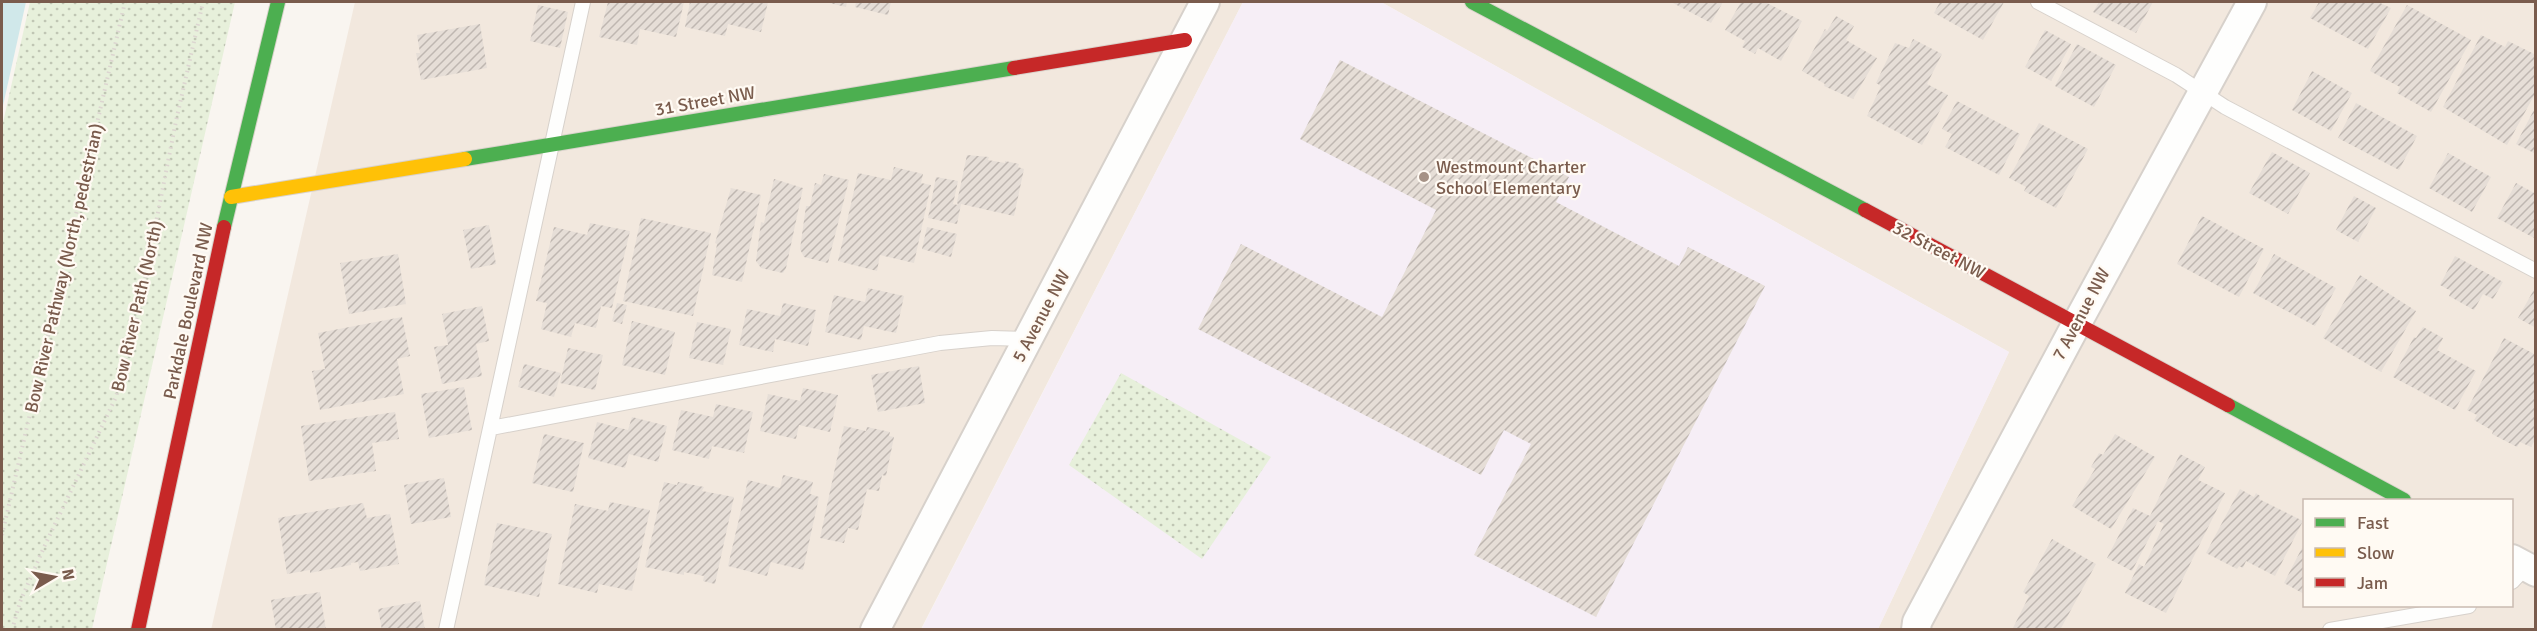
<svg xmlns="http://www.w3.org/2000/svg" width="2537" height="631" font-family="Signika,sans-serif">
  <defs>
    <pattern id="park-dots" width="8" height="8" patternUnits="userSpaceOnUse" patternTransform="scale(1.5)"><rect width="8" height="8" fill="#e7f0db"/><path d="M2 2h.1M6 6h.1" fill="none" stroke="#c0c6b4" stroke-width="1.8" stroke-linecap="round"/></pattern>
    <pattern id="building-hatch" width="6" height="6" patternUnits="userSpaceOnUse" patternTransform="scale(1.5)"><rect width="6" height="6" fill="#e6ded7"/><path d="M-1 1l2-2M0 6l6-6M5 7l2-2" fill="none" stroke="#bfb7b1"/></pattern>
  </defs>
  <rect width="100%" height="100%" fill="#f9f5f0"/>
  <!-- residential -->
  <path fill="#f2e8de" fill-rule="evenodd" d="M355,2H1243L921,629L211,630Z
    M1381,2H2535V629H1878L2009,352ZM2304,500H2512V606H2304Z"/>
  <!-- education -->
  <path fill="#f6eef6" d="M1243,2H1381L2009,352L1878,629L921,630Z"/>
  <!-- park -->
  <path fill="url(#park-dots)" d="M30,2H235L92,629H2V127Z
    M1121,373L1271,457L1202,559L1069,465Z"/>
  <!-- water -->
  <path fill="#d0e8ea" d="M2,2H26L2,110Z"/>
  <!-- building -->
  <path fill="url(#building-hatch)" d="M608,2H684L676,37L640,29L637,45L599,37Z
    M690,2H768L761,32L728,24L725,36L685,27Z
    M825,2H847L846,7Z
    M856,2H891L888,15L855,7Z
    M1671,2H1723L1711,23Z
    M1741,2H1765L1802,21L1781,61L1758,48L1755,54L1742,47L1745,41L1725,30Z
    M1940,2H2004L1983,40L1934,13Z
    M2099,2H2153L2136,33L2093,12Z
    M2319,2H2378L2391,8L2368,49L2310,18Z
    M538,5L568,12L560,48L530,41Z
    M2407,5L2471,40L2431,112L2397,93L2400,87L2370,71Z
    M1836,16L1854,26L1846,40L1877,58L1853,99L1824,86L1825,84L1802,71L1825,29L1827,31Z
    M480,24L487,68L421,80L416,53H420L417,35Z
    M2045,30L2071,44L2051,81L2025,67Z
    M2481,35L2505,47L2508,41L2536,55V92L2507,145L2443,107Z
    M1913,39L1942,54L1927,84L1948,95L1922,145L1867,116L1881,86L1876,83L1895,43L1909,48Z
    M2077,44L2116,65L2094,107L2055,86Z
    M1340,60L1569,177L1556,202L1679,266L1688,247L1765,286L1596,617L1474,555L1531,444L1504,430L1481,475L1198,329L1241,244L1382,317L1436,210L1300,139Z
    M2312,71L2352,93L2331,131L2292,110Z
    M1957,101L2020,134L1999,175L1945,147L1952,134L1942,129Z
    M2356,103L2417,136L2399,170L2338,138Z
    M2536,106V154L2516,144Z
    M2039,123L2088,149L2056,208L2024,191L2026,187L2009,178Z
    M2272,152L2310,173L2288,214L2249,193Z
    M2448,153L2491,177L2472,212L2429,188Z
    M967,155L989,157L988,160L1005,163V161L1019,164L1018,167L1024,169L1014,216L961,204L957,224L928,218L936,177L958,181L953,204L958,205L957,202Z
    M894,167L923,174L921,183L931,185L914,263L880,255L877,271L838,261L858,173L891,180Z
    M824,174L849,180L828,263L804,257L800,249L806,206H810L815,183L821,185Z
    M774,179L803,188L786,268L783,273L761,268L756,261L761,222L764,223Z
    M2516,183L2536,194V239L2497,218Z
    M731,188L761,195L742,282L712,275L717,244L715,243Z
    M2354,196L2376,208L2358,242L2336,230Z
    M2202,216L2264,249L2239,297L2177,264Z
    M641,218L711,233L693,316L623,301Z
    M590,223L630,231L612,308L601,306L596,328L575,323L571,337L541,329L547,303L536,301L554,227L587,235Z
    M489,225L496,264L471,269L463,230Z
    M927,227L957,234L951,257L922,249Z
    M398,254L406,304L349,314L340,263Z
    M2274,254L2336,288L2315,326L2253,293Z
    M2455,256L2503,282L2493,299L2483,294L2474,310L2449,296L2451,291L2440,285Z
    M2360,275L2416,311L2381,372L2323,338Z
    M2536,286V328L2518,318Z
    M868,288L904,296L896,333L864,326L861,340L825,332L834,295L865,302Z
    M617,303L627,305L622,324L612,321Z
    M783,303L816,310L808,346L775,339L773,352L739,345L747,309L780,316Z
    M482,306L489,341L476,344L482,376L442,384L434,347L448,345L442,314Z
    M402,317L410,356L397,359L404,394L320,410L312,371L325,369L318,333Z
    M632,321L675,332L665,375L622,365Z
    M697,322L731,329L723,365L689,358Z
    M2423,327L2443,338L2437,350L2476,371L2455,410L2393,377L2414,337L2416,338Z
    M2504,338L2536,355V438L2531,447L2520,442L2517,447L2492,434L2493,431L2474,420L2477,415L2467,410Z
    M568,348L603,355L595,390L560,383Z
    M524,364L561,373L554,397L518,387Z
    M919,366L925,403L878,412L871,375Z
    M464,387L472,430L429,438L421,394Z
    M803,388L838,395L830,432L799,425L796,439L760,431L768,394L800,401Z
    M716,404L753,412L744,453L712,446L709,459L672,450L681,410L713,417Z
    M395,412L399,439L372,443L376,471L309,481L301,426Z
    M632,417L667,426L658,462L629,454L625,468L588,458L597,422L628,430Z
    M844,426L866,431L867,427L890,432L889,436L894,437L886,476L882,475L879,491L867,489L858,530L848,528L844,543L820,538Z
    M544,434L584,443L573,492L532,483Z
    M2115,434L2155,457L2111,529L2072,506L2095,469L2091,467L2099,453L2103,455Z
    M2180,454L2205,467L2198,480L2225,493L2166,613L2125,593L2139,564L2144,567L2164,524L2158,521L2132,571L2107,558L2133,508L2150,516Z
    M783,475L813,482L810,494L819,497L803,570L771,562L767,576L728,566L748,480L780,488Z
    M444,478L451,517L411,524L404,485Z
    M664,482L677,485L678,482L704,487L702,491L734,497L715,584L703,581L704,576L684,572V575L645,567Z
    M2240,489L2254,497L2256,493L2260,496L2259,499L2303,521L2275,576L2246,561L2243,568L2239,566L2237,569L2206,553Z
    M610,502L650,510L632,591L599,584L597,593L558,584L575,504L608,511Z
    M363,503L367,518L390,514L399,564L360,571L358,562L351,563V565L310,573V570L287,574L278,518Z
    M497,523L552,534L539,597L484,585Z
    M2052,539L2096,564L2060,630H2012L2029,596L2023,592Z
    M2304,544V594L2284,583Z
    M320,592L326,630H276L271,600Z
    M420,601L425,630H382L378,609Z"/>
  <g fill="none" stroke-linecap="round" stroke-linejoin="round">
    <!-- lane casing -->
    <g stroke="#d7d1cb" stroke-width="16">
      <path id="lane" d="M2038,2L2176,75L2225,107L2536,271
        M491,428L940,343L992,338L1028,339
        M2512,582L2526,567
        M446,630L583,2
        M2330,630L2469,606"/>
    </g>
    <!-- street casing -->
    <g stroke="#d7d1cb" stroke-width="32">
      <path id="street" d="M2512,559L2536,572
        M875,630L1205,2
        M1916,630L1917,622L2077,323L2252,2"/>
    </g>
    <!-- fast casing -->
    <g stroke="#d9d2cb" stroke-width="16">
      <path id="fast" d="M1472,2L1865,210
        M465,159L1014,68
        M224,227L278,2
        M2228,405L2404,500"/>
    </g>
    <!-- slow casing -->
    <g stroke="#d9d2cb" stroke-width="16">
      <path id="slow" d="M231,197L465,159"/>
    </g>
    <!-- jam casing -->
    <g stroke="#d9d2cb" stroke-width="16">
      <path id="jam" d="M1014,68L1185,40
        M1865,210L2228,405
        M138,630L224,227"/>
    </g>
    <!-- path -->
    <path stroke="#dcd5d0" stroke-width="4" stroke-dasharray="1.5 4.5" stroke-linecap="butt" d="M2,535L125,2
      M12,630L20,602L45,545L116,397L139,309L176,121L203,2"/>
    <!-- lane -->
    <use href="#lane" stroke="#fefefd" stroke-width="14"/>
    <!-- street -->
    <use href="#street" stroke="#fefefd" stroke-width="28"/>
    <!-- fast -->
    <use href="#fast" stroke="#4caf50" stroke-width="14"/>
    <!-- slow -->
    <use href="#slow" stroke="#ffc107" stroke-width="14"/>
    <!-- jam -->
    <use href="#jam" stroke="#c62828" stroke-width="14"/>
  </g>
  <!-- markers -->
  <circle fill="#a69286" stroke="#fffaf3" stroke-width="2" cx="1424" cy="177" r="6"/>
  <g text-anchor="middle" stroke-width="4.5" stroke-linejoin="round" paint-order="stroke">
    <!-- street labels -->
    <g font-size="18" fill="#7a5c4d" stroke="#fffaf3">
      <text transform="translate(705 101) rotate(-10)" y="6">31 Street NW</text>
      <text transform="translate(1939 250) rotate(28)" y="6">32 Street NW</text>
      <text transform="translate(64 268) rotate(-77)" y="6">Bow River Pathway (North, pedestrian)</text>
      <text transform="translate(137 306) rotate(-77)" y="6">Bow River Path (North)</text>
      <text transform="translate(188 311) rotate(-78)" y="6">Parkdale Boulevard NW</text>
      <text transform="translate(2081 314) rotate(-62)" y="6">7 Avenue NW</text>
      <text transform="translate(1041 316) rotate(-62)" y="6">5 Avenue NW</text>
    </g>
    <!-- poi labels -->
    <g font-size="18" fill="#7a5c4d" stroke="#fffaf3" text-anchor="start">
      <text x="1436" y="173">Westmount Charter<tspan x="1436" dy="21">School Elementary</tspan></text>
    </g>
  </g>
  <!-- border -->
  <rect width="2537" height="631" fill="none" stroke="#7a5c4d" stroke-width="6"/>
  <!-- legend -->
  <rect x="2303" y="499" width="210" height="108" fill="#fffaf3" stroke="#cabbb1" stroke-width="1.5"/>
  <rect x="2315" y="518" width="30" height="9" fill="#4caf50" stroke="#cabbb1" stroke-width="1.5"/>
  <text x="2357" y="529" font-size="18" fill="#7a5c4d">Fast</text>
  <rect x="2315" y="548" width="30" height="9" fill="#ffc107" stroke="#cabbb1" stroke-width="1.5"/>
  <text x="2357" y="559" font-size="18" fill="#7a5c4d">Slow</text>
  <rect x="2315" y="578" width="30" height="9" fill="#c62828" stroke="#cabbb1" stroke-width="1.5"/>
  <text x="2357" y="589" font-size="18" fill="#7a5c4d">Jam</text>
  <!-- north arrow -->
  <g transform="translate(54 577) rotate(80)" stroke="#fffaf3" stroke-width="4.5" paint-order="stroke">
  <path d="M0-4.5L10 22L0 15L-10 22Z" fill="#7a5c4d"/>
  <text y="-9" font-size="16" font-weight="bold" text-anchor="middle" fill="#7a5c4d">N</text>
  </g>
</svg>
